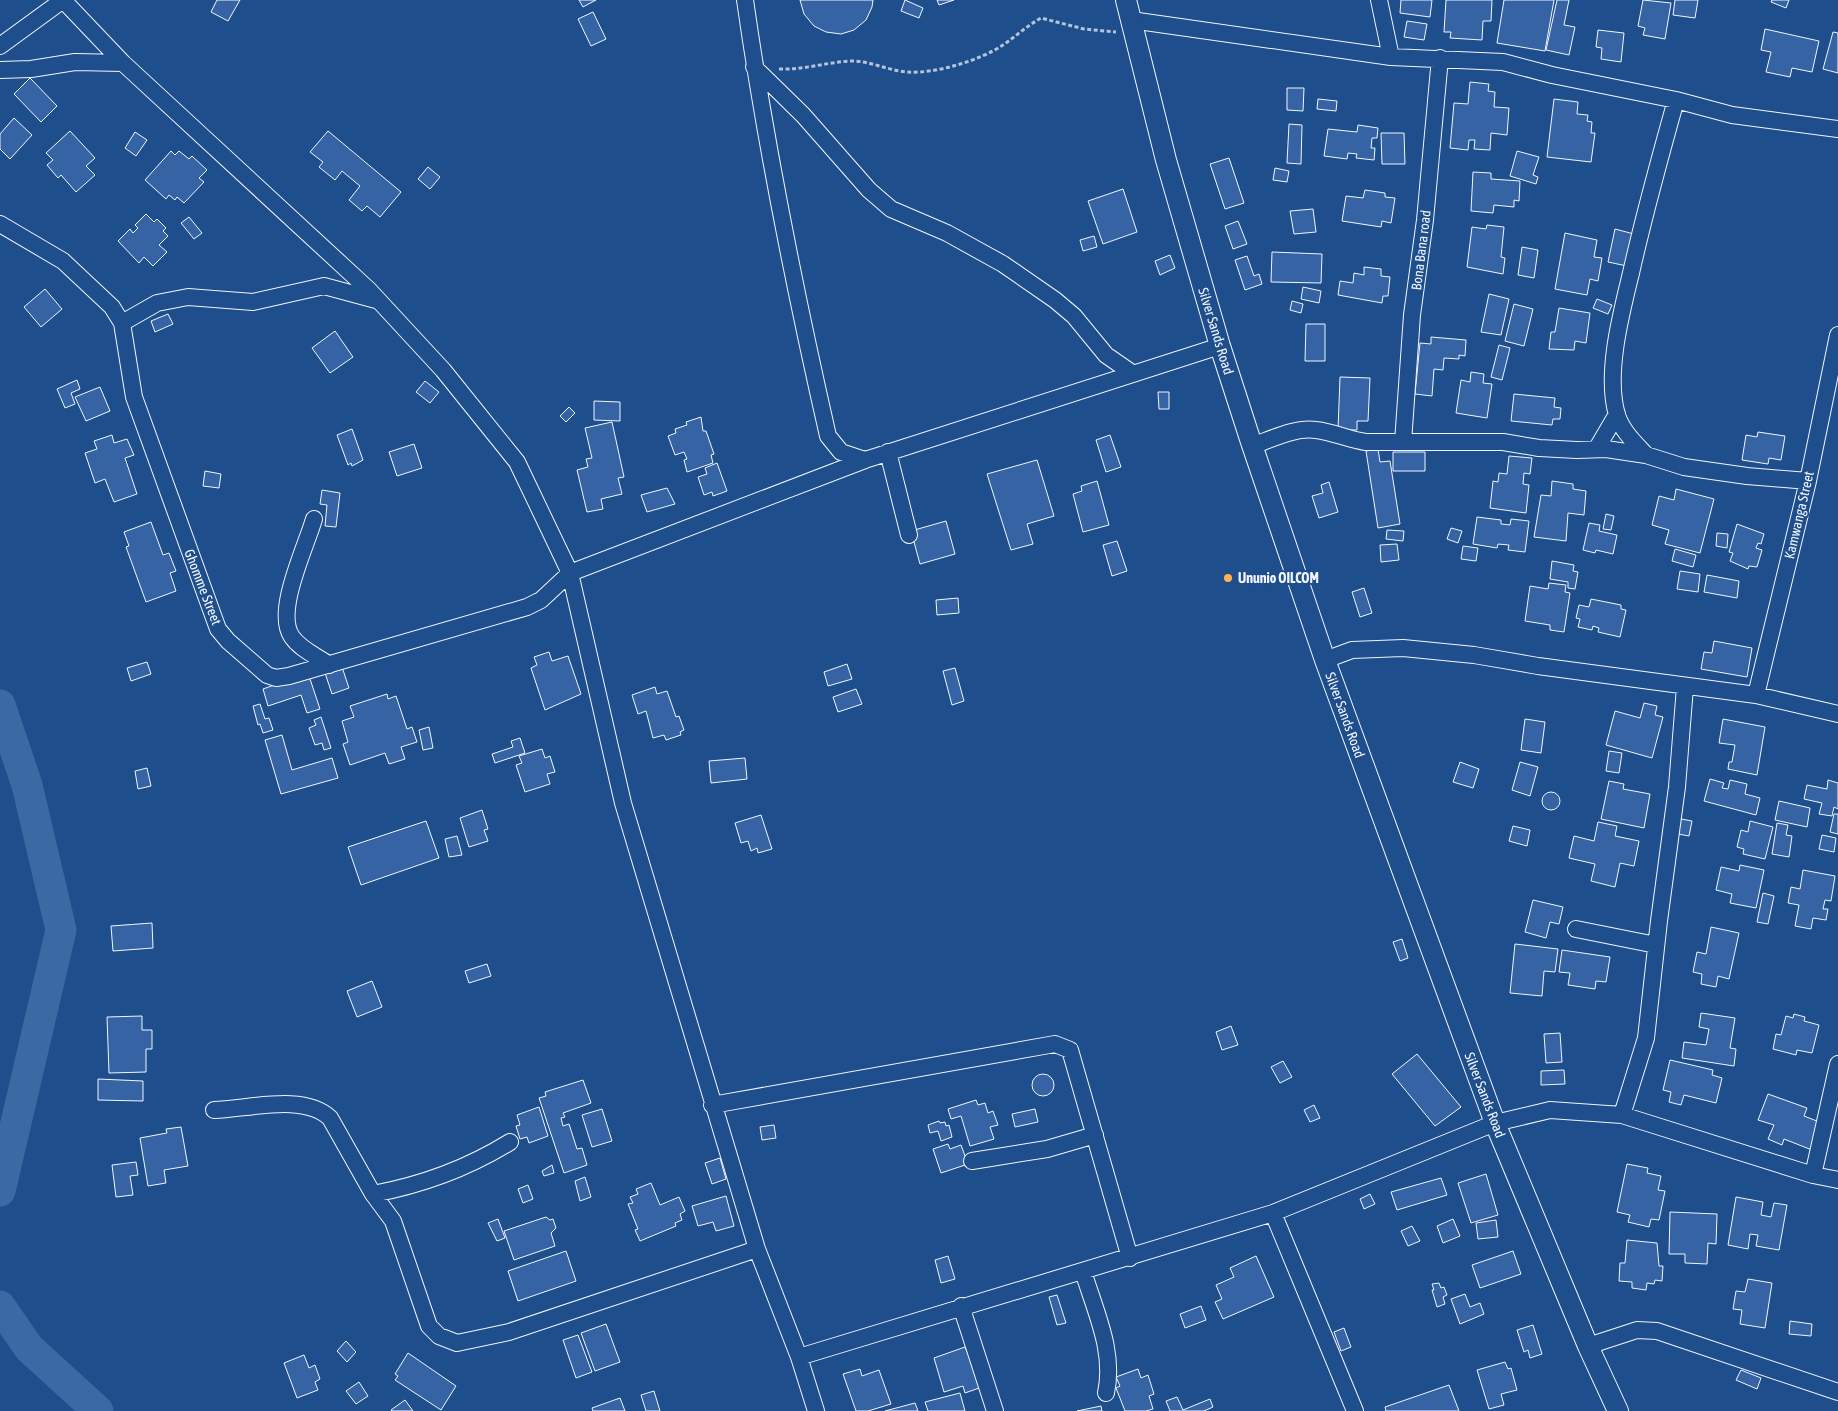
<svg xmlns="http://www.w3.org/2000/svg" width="1838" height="1411" font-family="'Asap Condensed',sans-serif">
  <rect width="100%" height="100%" fill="#1f4e8c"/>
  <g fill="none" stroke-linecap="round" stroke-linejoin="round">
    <!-- river -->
    <path stroke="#3b69a3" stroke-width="31" d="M0,705L27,785L61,930L0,1191
      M0,1306L29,1348L98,1411"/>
  </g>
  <!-- building -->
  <path fill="#3563a3" stroke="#f2f6ff" d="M217,0H240L228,21L211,12Z
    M579,0H596L583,7Z
    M800,0H873L872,7L866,20L854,30L841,34L826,32L814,26L804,14Z
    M905,0L923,8L919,18L901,11Z
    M937,0H954L939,5Z
    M1401,0H1432L1430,17L1400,13Z
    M1446,0H1492L1491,21H1483L1482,40L1450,38L1451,32H1444Z
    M1504,0H1554L1545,51L1497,43Z
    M1557,0H1569L1564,25L1575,27L1569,55L1546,50Z
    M1643,0L1671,3L1665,39L1643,35L1645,28L1638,26Z
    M1675,0H1698L1695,18L1673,15Z
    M1772,0H1789L1786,8L1771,2Z
    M593,12L606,39L591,46L578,19Z
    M1407,21L1427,24L1424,40L1404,37Z
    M1765,29L1819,41L1812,72L1792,68L1790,77L1766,72L1771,52L1761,50Z
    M1598,30L1624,33L1621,62L1601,59L1602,48L1596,47Z
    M1833,32L1838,33V73L1823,69Z
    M30,78L57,106L41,122L14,94Z
    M1470,82L1489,84L1488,91L1495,92L1494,107L1509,108L1507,135L1491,133L1490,150L1474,149L1475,140H1469L1468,150L1450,148L1454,103L1468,104Z
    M1287,88H1304L1303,111L1287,110Z
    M1318,99L1337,101L1336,111L1317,109Z
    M1554,99L1578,102L1577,114L1588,115L1587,121L1592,122L1591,133H1595L1591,162L1547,157Z
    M14,118L32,135L10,159L0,149V134Z
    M1289,124L1302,125L1301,164L1287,163Z
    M1358,125L1378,128L1377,138H1372L1371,148H1375L1374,160L1356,158L1357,154L1348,153L1347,159L1324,156L1328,129L1357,132Z
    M70,131L95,158L86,166L95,175L76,192L61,175L58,178L47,165L53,160L46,153Z
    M328,131L401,192L380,217L367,206L362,211L349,200L360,186L342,171L335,180L319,167L323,162L310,152Z
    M135,132L147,140L136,156L125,148Z
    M1381,133H1404L1405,164H1382Z
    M171,151L175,155L179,151L189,159L192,156L207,170L199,178L204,182L184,203L177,197L175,200L169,195L166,199L145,180Z
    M1517,151L1539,157L1533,175L1538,177L1536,184L1510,176Z
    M1229,158L1244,203L1225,209L1210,164Z
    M428,167L440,177L430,189L418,179Z
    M1275,168L1289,171L1287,182L1273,180Z
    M1473,172L1491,173V179L1520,181L1519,201L1514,200V207L1494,205L1493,213L1471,211Z
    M1123,189L1137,232L1103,244L1088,201Z
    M1365,190L1385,193V197L1395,198L1391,223L1382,221L1381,227L1342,221L1346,196L1363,198Z
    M1313,209L1316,232L1294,234L1290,211Z
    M146,214L154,222L157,219L166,228L163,231L168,236L159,245L167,252L153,266L144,257L139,263L118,241L130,229L133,233L138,228L135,225Z
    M189,217L202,233L194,239L181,223Z
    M1238,221L1247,244L1233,249L1225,226Z
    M1487,225L1504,227L1501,257L1505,258L1503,274L1467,267L1472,227L1486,229Z
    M1615,229L1634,234L1627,266L1608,262Z
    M1565,233L1597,240L1594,257L1602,258L1598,281L1590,279L1587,295L1555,289Z
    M1094,236L1097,247L1083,251L1080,240Z
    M1522,247L1538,250L1534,278L1518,275Z
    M1272,252L1322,254L1321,283L1271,282Z
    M1170,255L1175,268L1160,275L1155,261Z
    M1247,256L1254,276L1259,274L1262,284L1245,290L1235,260Z
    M1364,267L1381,269V276L1390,277L1388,296H1383L1382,303L1338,295L1340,281L1353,283L1354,273L1364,275Z
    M1303,287L1321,291L1319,303L1301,299Z
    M45,289L62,309L41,327L24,307Z
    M1489,294L1509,299L1501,335L1481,332Z
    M1597,299L1612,305L1608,314L1593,308Z
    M1292,301L1303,304L1301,313L1290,310Z
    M1514,304L1533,309L1524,346L1505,341Z
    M1559,308L1590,313L1586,343L1575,341L1574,350L1549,349L1551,332H1555Z
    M168,314L173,324L155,332L151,321Z
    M1306,324H1325V361H1305Z
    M335,331L353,357L330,373L312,348Z
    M1431,337L1466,340L1465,356L1459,355V359L1444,358L1443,370L1434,369L1432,396L1415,394L1420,343L1431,344Z
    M1499,345L1510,348L1502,380L1491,377Z
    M1471,372L1484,374L1483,383L1492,384L1487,418L1456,413L1461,380L1470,382Z
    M1340,377L1370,378L1368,421H1357V430H1338Z
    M77,380L80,389L71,393L75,404L65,408L57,389Z
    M425,381L439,392L430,403L416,392Z
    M100,387L110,411L86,421L75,397Z
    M1158,392H1169V409H1159Z
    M1514,394L1555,398L1554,407L1561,408L1560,419H1553L1552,425L1511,421Z
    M594,401L620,402V421L594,420Z
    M569,407L575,413L566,422L560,416Z
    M701,417L703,431H706L714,454L711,455L713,463L687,472L684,460L687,459L684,452L675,455L668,436L676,433L675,429L687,425L686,422Z
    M612,422L624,477L618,478L622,494L601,499L603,509L587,512L577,470L588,467L586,459L592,458L585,428Z
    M352,429L363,460L352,466L351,463L348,465L337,435Z
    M1758,432L1785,436L1781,460L1769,458L1768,464L1742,460L1746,435L1757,437Z
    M112,435L114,443L127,439L134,455L125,458L137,494L114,502L105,479L95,483L85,453L97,449L94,441Z
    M1110,435L1121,467L1106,472L1096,440Z
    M414,444L422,468L397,476L389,452Z
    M1378,449L1380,462L1390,461L1400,524L1378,528L1366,451Z
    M1393,452H1425V471H1393Z
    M1509,456L1532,458L1530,474L1524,473L1523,484L1529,485L1526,513L1490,508L1493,481L1498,482L1499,473L1507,474Z
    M1037,460L1054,516L1027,524L1033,544L1011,550L987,474Z
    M717,463L727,491L713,496L712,492L704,495L698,477L707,474L705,468Z
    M205,471L221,474L219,488L203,486Z
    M1097,481L1109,525L1083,532L1073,494L1082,491L1081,486Z
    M1552,481L1573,484V489L1586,491L1584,515L1568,513L1566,541L1534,537L1541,495L1551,496Z
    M1329,482L1338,512L1319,518L1312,496L1323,493L1321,485Z
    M667,488L675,504L647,512L641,495Z
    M1676,489L1714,499L1700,553L1665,544L1669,530L1652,525L1659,496L1674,500Z
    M322,490L340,493L336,527L325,526L327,505L320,504Z
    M1606,514L1614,516L1611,530L1603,529Z
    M1477,517L1501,520V524L1510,525L1511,519L1529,521L1525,552L1508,550L1509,545L1498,544L1497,548L1473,544Z
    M946,521L955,554L920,564L911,531Z
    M151,522L163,555L169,553L176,571L170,573L176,591L146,602L126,547L129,546L124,532Z
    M1589,523L1600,525L1599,531L1617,535L1613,554L1596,550L1595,553L1583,550Z
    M1737,524L1764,534L1761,544L1758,543L1756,548L1762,550L1757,567L1749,566L1748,569L1730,561L1733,553L1729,552Z
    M1451,528L1462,531L1458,543L1447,539Z
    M1387,530L1404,531L1403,541L1386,539Z
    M1717,533L1728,534L1727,548L1716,546Z
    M1117,541L1127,571L1112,576L1103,545Z
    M1397,544L1399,560L1381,562L1380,545Z
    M1463,546L1478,548L1476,561L1461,559Z
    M1675,549L1696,555L1693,567L1672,561Z
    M1552,561L1574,565L1573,571L1578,572L1575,589L1568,588V582L1550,579Z
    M1680,571L1700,574L1698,592L1677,589Z
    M1707,575L1739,581L1737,598L1704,592Z
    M1549,583L1566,585L1565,592L1570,593L1564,632L1550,630V625L1525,621L1530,586L1548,589Z
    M1364,588L1372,613L1360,617L1352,592Z
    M958,598L959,613L937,615L936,600Z
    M1591,599L1621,605V609L1626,610L1620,637L1598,632L1599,628L1593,626L1592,630L1578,627L1580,619L1576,618L1579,605L1589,607Z
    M1714,641L1752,648L1747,677L1701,669L1704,652L1712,653Z
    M549,652L552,661L568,656L581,694L545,710L531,668L537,665L534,657Z
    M147,662L151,674L131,681L127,668Z
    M341,664L349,688L332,694L324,670Z
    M847,664L852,679L828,686L824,672Z
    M955,668L964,701L952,705L943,671Z
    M308,673L320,709L307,713L301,695L268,706L263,689Z
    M655,687L657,694L667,691L676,717L679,716L684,730L680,732L681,735L666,740L664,735L653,738L646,711L638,714L632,695Z
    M856,689L862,704L838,712L833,697Z
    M387,694L388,699L396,696L407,729L412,727L417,742L401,747L405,759L389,764L385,753L350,765L343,744L348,742L342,721L354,717L350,706Z
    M1644,703L1657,706L1655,715L1663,717L1652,758L1606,745L1615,711L1640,718Z
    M260,704L265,719L269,718L273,730L263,733L260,724L258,725L253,706Z
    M321,717L331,748L324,750L322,743L315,745L309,728L316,725L314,720Z
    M1525,719L1545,722L1541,753L1521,750Z
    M1723,719L1765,727L1757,775L1728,769L1729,762H1732L1735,745L1719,743Z
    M429,727L433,748L423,750L419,730Z
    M282,735L292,770L332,758L338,778L281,794L265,740Z
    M520,738L525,753L495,763L492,754L513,747L511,741Z
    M542,749L545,758L550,756L555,772L547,774L550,784L525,792L516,765L522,763L519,756Z
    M1609,751L1622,753L1619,773L1606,771Z
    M745,758L747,779L711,783L709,761Z
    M1460,762L1479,769L1473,788L1453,782Z
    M1520,762L1538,767L1530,796L1512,790Z
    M147,768L151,786L138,789L135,771Z
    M1710,779L1724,783L1722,788L1728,789L1730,780L1747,784L1745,794L1760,798L1756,815L1704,801Z
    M1828,780L1838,783V809L1834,807L1832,816L1819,814L1822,803L1804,799L1807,785L1827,789Z
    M1609,781L1624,784L1623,789L1650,794L1644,828L1601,819Z
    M1542 801a9 9 0 1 1 18 0a9 9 0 1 1-18 0Z
    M1779,801L1810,808L1807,827L1775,820Z
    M482,810L488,829L484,830L488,841L469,847L460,818Z
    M1834,814H1838V834L1830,832Z
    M761,815L772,849L758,853L757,848L751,851L748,841L741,843L735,823Z
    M1681,819L1692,821L1689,836L1678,834Z
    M426,821L439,858L361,885L348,847Z
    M1750,821L1773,827L1765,859L1743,854L1744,849L1737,847L1741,830L1748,832Z
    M1598,822L1617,826L1615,836L1639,841L1634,866L1620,863L1615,887L1591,881L1595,864L1569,858L1574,836L1594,841Z
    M1777,823L1788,825L1786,835L1792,836L1789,857L1772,854Z
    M1513,826L1530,830L1527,846L1509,841Z
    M1822,835L1836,838L1834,852L1819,849Z
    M457,836L462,855L449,857L445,839Z
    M1740,865L1764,870L1756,908L1730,903L1732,894L1716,890L1721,867L1739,871Z
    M1803,870L1835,876L1831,901L1825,900L1823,909H1828L1826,920L1813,918L1811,929L1795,926L1799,905L1788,903L1791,887L1800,889Z
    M1763,893L1774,896L1768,924L1757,922Z
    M1533,900L1563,907L1559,924L1550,922L1546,938L1525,932Z
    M152,923L153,948L113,951L111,926Z
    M1711,927L1739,933L1729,979L1718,976L1716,987L1701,984L1702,974L1693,972L1697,952L1706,954Z
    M1402,939L1408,958L1400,961L1393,942Z
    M1515,944L1558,949L1555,972L1544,971L1542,996L1510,993Z
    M1562,950L1610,957L1606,982L1596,981L1595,989L1568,985L1570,973L1559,972Z
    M487,964L491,976L469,983L465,971Z
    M372,981L382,1007L357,1017L347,991Z
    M1701,1013L1735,1018L1730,1048L1736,1049L1734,1066L1682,1058L1684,1042L1706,1045L1709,1029L1699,1027Z
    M1794,1014L1805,1017L1804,1021L1819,1025L1812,1053L1797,1050L1796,1055L1773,1049L1776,1034L1781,1035L1786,1016L1793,1018Z
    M142,1016V1030H152V1049H146V1072L109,1073L107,1017Z
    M1231,1026L1238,1045L1222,1050L1216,1032Z
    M1560,1033L1562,1062L1546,1063L1544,1034Z
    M1417,1054L1461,1107L1435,1126L1392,1074Z
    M1670,1060L1713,1070L1712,1075L1722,1078L1716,1103L1684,1095L1681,1105L1669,1102L1671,1092L1663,1090Z
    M1283,1061L1292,1077L1280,1083L1271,1067Z
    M1564,1070L1565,1084L1541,1085V1071Z
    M1032 1085a11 11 0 1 1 22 0a11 11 0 1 1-22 0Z
    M98,1079L143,1081V1101L98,1100Z
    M583,1080L591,1103L563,1113L565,1117L561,1118L563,1126L569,1124L577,1149L582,1148L587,1165L564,1173L539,1098L546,1096L545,1092Z
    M1768,1094L1807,1108L1804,1116L1822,1123L1812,1150L1784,1139L1782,1145L1768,1139L1774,1125L1758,1120Z
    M976,1100L978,1105L985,1103L988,1113L993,1111L998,1125L990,1127L994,1139L970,1146L961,1116L951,1119L948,1109Z
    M1314,1105L1320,1118L1310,1122L1304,1110Z
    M539,1107L548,1136L529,1143L527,1137L520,1139L516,1126L520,1125L517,1115Z
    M602,1109L612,1141L592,1147L582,1115Z
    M1035,1109L1038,1122L1015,1127L1012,1114Z
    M939,1121L940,1123L945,1122L946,1126L949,1125L952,1137L941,1141L938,1131L930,1133L928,1125Z
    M774,1125L776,1138L762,1140L760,1127Z
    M181,1127L188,1166L164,1170L166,1183L148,1186L140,1138L167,1133L166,1129Z
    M948,1144L950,1149L961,1145L968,1164L941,1173L933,1149Z
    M720,1158L726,1179L712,1184L705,1163Z
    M136,1162L138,1175L130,1176L133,1195L116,1197L112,1165Z
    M1627,1164L1648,1168L1647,1173L1661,1176L1658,1190L1665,1191L1659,1220L1651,1219L1649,1227L1628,1222L1630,1215L1617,1212Z
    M552,1165L554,1173L544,1176L542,1171Z
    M1486,1174L1498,1215L1471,1223L1458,1183Z
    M585,1177L591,1197L580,1201L575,1181Z
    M1441,1178L1447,1195L1397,1210L1391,1192Z
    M651,1183L660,1205L679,1197L685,1211L680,1214L682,1220L675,1223L676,1226L640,1241L635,1230L638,1229L628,1204L633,1203L630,1197L638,1194L636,1189Z
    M528,1185L533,1199L523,1203L518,1189Z
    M1370,1194L1375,1204L1364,1209L1360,1199Z
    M726,1196L734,1226L716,1231L713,1222L698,1226L692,1206Z
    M1736,1197L1763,1202L1761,1215L1771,1217L1774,1203L1787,1205L1779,1250L1756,1246L1758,1235L1750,1234L1748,1249L1728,1245Z
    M1670,1212L1717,1214L1716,1244L1708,1243L1707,1264L1685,1263V1254H1669Z
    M546,1217L550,1220L553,1219L556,1228L551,1233L555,1246L514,1260L504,1231Z
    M498,1219L505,1238L497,1241L488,1223Z
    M1453,1219L1460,1236L1443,1243L1437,1226Z
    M1496,1220L1498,1237L1478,1239L1476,1223Z
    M1412,1226L1420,1241L1408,1246L1401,1231Z
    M1627,1240L1657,1243L1659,1266H1663L1662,1281L1655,1280L1654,1284L1647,1283L1646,1290L1632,1288V1282L1619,1281L1620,1263H1625Z
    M566,1251L576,1281L518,1301L508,1271Z
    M1513,1251L1521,1274L1480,1288L1472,1265Z
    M948,1256L955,1279L941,1283L935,1260Z
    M1256,1256L1274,1297L1223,1319L1215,1302L1222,1299L1216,1285L1234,1277L1230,1268Z
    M1748,1279L1772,1283L1765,1328L1740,1324L1742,1310L1733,1309L1736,1291L1745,1292Z
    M1439,1283L1441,1288L1444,1287L1447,1295L1443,1297L1445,1304L1437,1307L1432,1290H1434L1432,1284Z
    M1465,1294L1470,1307L1480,1303L1484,1314L1460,1324L1451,1299Z
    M1057,1295L1066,1323L1057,1325L1049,1297Z
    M1201,1306L1206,1320L1185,1328L1180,1314Z
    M1790,1321L1812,1324L1811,1336L1789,1334Z
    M606,1324L620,1362L595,1371L581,1333Z
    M1533,1325L1542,1354L1530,1358L1528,1350L1524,1352L1517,1330Z
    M1344,1328L1351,1347L1341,1351L1334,1332Z
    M578,1335L592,1372L576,1378L563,1340Z
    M346,1341L356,1352L347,1362L337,1351Z
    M965,1347L982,1387L965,1393L963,1386L944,1392L934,1358Z
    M408,1353L456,1386L441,1410L395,1380L398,1376L395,1374Z
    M304,1355L309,1368L315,1365L320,1379L315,1382L318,1390L297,1398L284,1363Z
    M1505,1362L1508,1369L1511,1368L1517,1390L1501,1394L1504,1405L1489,1409L1477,1370Z
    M860,1369L862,1376L879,1370L891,1404L868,1411H856L843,1374Z
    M1138,1369L1141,1378L1148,1375L1154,1394L1149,1396L1153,1409L1146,1411H1125L1116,1388L1120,1386L1116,1377Z
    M1741,1370L1761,1378L1757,1389L1736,1380Z
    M359,1382L368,1396L356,1404L346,1391Z
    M1449,1385L1459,1411H1386L1385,1407Z
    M654,1391L660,1411H646L641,1395Z
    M960,1393L965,1411H928L925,1402Z
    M1177,1397L1183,1410L1210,1399L1213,1407L1204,1411H1170L1166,1401Z
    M620,1398L625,1411H593L592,1408Z
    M405,1400L413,1411H392L391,1410Z
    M915,1403L918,1411H885Z
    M1101,1406L1102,1411H1077Z"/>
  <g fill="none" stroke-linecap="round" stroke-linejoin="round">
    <!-- minor casing -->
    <g stroke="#f2f6ff" stroke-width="18">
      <path id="minor" d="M63,0L123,63L369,290L443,370L517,462L570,573L623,803L757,1249L799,1357L816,1411
        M745,0C766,147 795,291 828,436L841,452L865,460
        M1379,0L1391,57
        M1131,20L1391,57L1503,62L1552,75L1676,100L1732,115L1838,129
        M0,46L63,0
        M754,67L803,115L869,190L891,209L947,233L1003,264L1055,300L1074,316L1106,355L1132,373
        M0,70L31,69L75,62L123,63
        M0,224L63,261L112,307L122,323L134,397L218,629L228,641L267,675L276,678L289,676L527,607L541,600L570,573L865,460L1220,346
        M122,323L157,303L188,297L253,302L324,286L376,300
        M1403,442L1412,315L1425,220L1440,58
        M1252,446C1272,439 1295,427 1316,430C1334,432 1349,440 1366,442H1503L1539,448L1577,450L1606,449L1646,455L1684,467L1747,476L1808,481
        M1597,448L1617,414
        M888,452L909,535
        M1646,455C1635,443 1622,431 1617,415C1605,374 1621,314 1631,273C1644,215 1660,157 1676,100
        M314,519C306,547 274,612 292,637C301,650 317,656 329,665
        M1325,660L1352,650L1403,648L1474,655L1538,666L1756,695L1838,714
        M1756,695L1808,481L1838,335
        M1576,929L1656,945
        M712,1105L1055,1044L1070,1050L1130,1258
        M214,1110C248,1109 304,1093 330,1118L373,1194L393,1221L429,1326L439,1336L457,1343L509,1332L757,1249
        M1622,1115L1646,1038L1659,921L1677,787L1685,687
        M972,1161L1047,1149L1095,1135
        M1813,1175L1838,1064
        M373,1194C422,1185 468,1168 510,1142
        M1273,1213L1355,1411
        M1083,1271C1095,1311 1115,1351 1106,1393
        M961,1306L995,1411
        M1588,1346L1637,1330L1657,1331L1838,1392
        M799,1357L1273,1213L1495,1123L1550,1110L1622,1115L1813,1175L1838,1180"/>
    </g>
    <!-- tertiary casing -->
    <g stroke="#f2f6ff" stroke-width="22">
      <path id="tertiary" d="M1126,0L1166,160L1220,346L1251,442L1325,660L1495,1123L1588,1346L1618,1411"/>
    </g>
    <!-- path -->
    <path stroke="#b3c4dc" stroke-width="3" stroke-dasharray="4 2.5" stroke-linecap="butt" d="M779,69C804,70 827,62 852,61C871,61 889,71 908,72C935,74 981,60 1003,45C1016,36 1027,26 1041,18L1084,29L1116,32"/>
    <!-- minor -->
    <use href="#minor" stroke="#1f4e8c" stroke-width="16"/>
    <!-- tertiary -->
    <use href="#tertiary" stroke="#1f4e8c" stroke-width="20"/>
  </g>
  <!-- markers -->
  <circle fill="#ffb74d" stroke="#1f4e8c" stroke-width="2" cx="1228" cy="578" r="5"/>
  <g text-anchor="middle" stroke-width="4" stroke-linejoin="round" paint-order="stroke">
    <!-- street labels -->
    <g font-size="14" fill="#f2f6ff" stroke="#1f4e8c">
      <text transform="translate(1421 250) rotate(-83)" y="5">Bona Bana road</text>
      <text transform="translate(1216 331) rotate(73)" y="5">Silver Sands Road</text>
      <text transform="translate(1799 515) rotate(-77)" y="5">Kamwanga Street</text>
      <text transform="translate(203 587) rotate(69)" y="5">Ghomme Street</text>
      <text transform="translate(1345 715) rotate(70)" y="5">Silver Sands Road</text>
      <text transform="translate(1485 1095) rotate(69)" y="5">Silver Sands Road</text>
    </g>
    <!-- poi labels -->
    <g font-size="14" font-weight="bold" fill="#f2f6ff" stroke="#1f4e8c" text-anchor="start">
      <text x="1238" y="583">Ununio OILCOM</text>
    </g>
  </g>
</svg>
